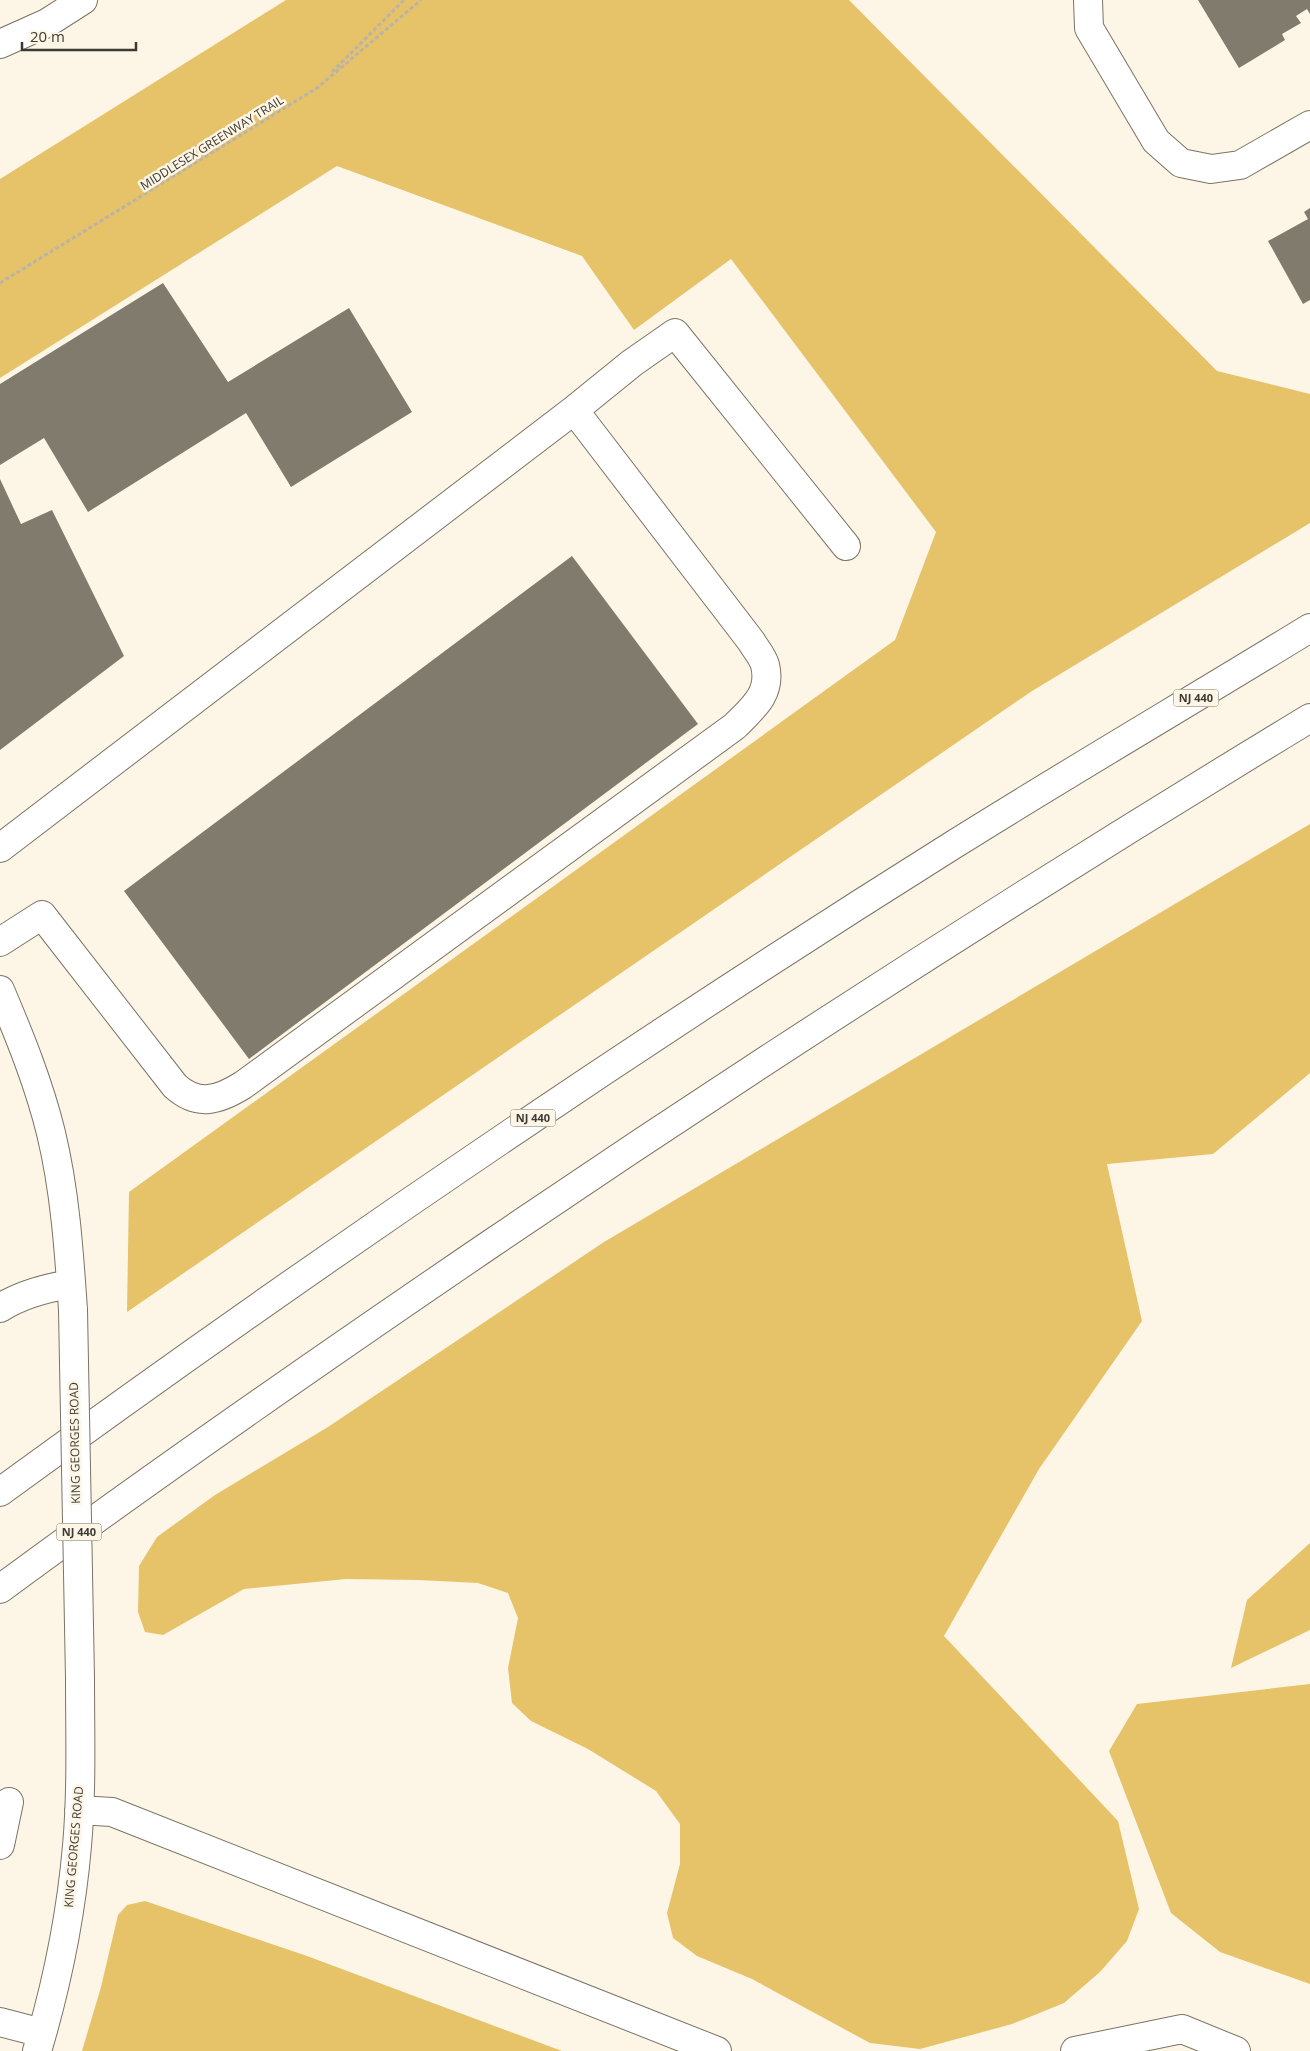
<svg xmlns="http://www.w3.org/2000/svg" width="1310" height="2051" font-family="'Open Sans',sans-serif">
  <rect width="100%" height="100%" fill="#fdf6e6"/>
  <!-- forest -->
  <path fill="#e6c269" d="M286,0H849L1217,371L1310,394V523L1032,691L127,1312L129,1192L895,640L936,532L731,259L634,330L582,256L337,166L0,378V179Z
    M1310,824V1073L1213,1154L1107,1164L1142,1321L1039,1469L944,1636L1118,1821L1139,1909L1127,1941L1100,1972L1064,2003L1012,2024L920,2049L870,2043L752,1979L697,1956L673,1938L667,1913L680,1864V1824L656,1791L588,1749L531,1721L512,1703L508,1668L518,1618L508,1593L478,1583L419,1580L346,1579L244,1589L163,1635L145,1632L138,1612L139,1566L157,1537L215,1495L328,1427L604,1242Z
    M1310,1543V1630L1231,1668L1247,1600Z
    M1310,1684V1984L1220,1952L1171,1913L1109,1751L1137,1704Z
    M145,1901L307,1956L562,2051H82L101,1987L118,1915L127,1905Z"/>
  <!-- building -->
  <path fill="#817b6d" d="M1198,0H1310V14L1307,9L1296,16L1301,23L1282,34L1285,40L1239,68Z
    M1310,208V300L1303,304L1268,241L1308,219L1304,212Z
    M163,283L228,382L349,308L412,412L291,487L246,413L88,512L44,438L0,465V384Z
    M0,479L21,524L52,510L124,656L0,750Z
    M572,556L698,724L249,1059L124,891Z"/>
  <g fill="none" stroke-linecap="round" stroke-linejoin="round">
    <!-- minor casing -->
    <g stroke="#7a7465" stroke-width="30">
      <path id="minor" d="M1088,0L1089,28L1156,141L1181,163L1211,169L1240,165L1310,125
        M0,44L47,23L83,0
        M0,848L574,410L632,363L675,333L846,546
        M0,942L42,915L175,1086C198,1107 219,1100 243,1085L735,726C753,708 772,693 765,665C763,657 755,648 751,641L574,410
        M0,990C20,1037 39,1084 51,1133C65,1191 69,1251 73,1310
        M0,1308C22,1294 46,1288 71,1284
        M79,1810L112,1812L717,2051
        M0,1845L9,1802
        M0,2022L42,2033
        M37,2051C57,1984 71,1915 77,1846C82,1790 80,1734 80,1678
        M1075,2051L1182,2029L1236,2051"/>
    </g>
    <!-- highway casing -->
    <g stroke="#7a7465" stroke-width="30">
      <path id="highway" d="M0,1492C310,1266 628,1049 953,845C1071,771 1191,701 1310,628
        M0,1589C161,1470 326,1356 492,1243C760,1061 1033,886 1310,718"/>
    </g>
    <!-- path -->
    <path stroke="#b9b4a7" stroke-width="3" stroke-dasharray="4 2.5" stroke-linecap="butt" d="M332,72L404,0
      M0,283L317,88L421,0"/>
    <!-- minor -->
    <use href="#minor" stroke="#fff" stroke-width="28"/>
    <!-- highway -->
    <use href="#highway" stroke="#fff" stroke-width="28"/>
    <!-- minor-bridge casing -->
    <g stroke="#7a7465" stroke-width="30" stroke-linecap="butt">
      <path id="minor-bridge" d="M73,1310L80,1678"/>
    </g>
    <!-- minor-bridge -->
    <use href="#minor-bridge" stroke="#fff" stroke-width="28"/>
  </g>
  <g text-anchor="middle" stroke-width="5" stroke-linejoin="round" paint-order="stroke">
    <!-- shield labels -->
    <g fill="#fdf6e6" stroke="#767269" stroke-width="1">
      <rect x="1173.5" y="689.5" width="45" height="17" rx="4"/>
      <rect x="510.5" y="1109.5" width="45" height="17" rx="4"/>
      <rect x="56.5" y="1523.5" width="45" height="17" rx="4"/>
    </g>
    <g font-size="11" font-weight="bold" fill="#3c3a33">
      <text x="1196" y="702">NJ 440</text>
      <text x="533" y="1122">NJ 440</text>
      <text x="79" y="1536">NJ 440</text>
    </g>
    <!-- street labels -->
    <g font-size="12" fill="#3c3a33" stroke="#fdf6e6">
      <text transform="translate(212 143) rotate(-32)" y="4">MIDDLESEX GREENWAY TRAIL</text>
      <text transform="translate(75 1443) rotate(-91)" y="4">KING GEORGES ROAD</text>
      <text transform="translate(74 1847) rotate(-85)" y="4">KING GEORGES ROAD</text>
    </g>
  </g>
  <!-- scale -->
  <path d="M22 42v8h114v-8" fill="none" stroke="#3c3a33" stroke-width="2.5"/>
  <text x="30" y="42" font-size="15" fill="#3c3a33" stroke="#fdf6e6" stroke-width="4" paint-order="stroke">20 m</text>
</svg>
